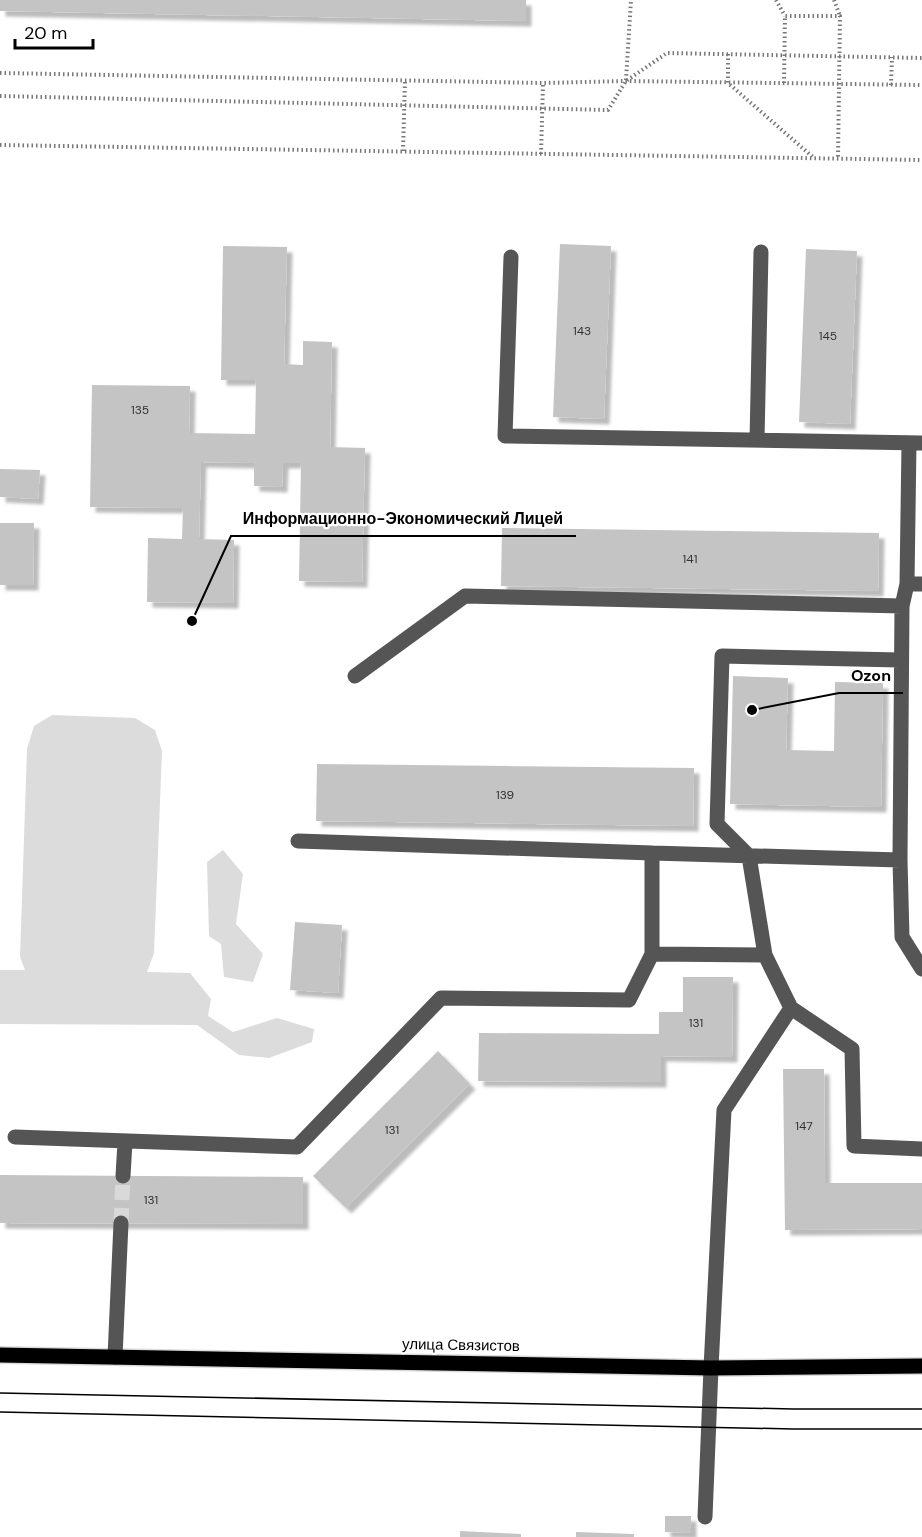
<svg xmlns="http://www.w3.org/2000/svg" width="922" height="1537" font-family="'DM Sans',sans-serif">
  <defs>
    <filter id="shadow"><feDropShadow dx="5.5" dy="5.5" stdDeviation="1.5" flood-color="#0004"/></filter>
  </defs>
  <rect width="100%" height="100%" fill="#fff"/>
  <!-- green -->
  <path fill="#dcdcdc" d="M52,715L135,718L155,730L162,751L154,953L147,972L190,973L211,999L208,1016L233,1032L277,1018L314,1029L312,1042L269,1058L239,1055L197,1025L0,1024V970H25L20,957L27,749L34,726Z
    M223,850L243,874L236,924L263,954L253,982L224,977L221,944L209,936L207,862Z"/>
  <!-- building -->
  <path fill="#c4c4c4" filter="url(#shadow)" d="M0,0H526V21L0,11Z
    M560,244L611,246L604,419L553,417Z
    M223,246L287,247L284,364L303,365V341L332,342L330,447L365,448L362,582L299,581L301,463H283L282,487L254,486V463L201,462L199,539L234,540L233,603L147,602L148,538L182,539L183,508L90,507L92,385L190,386L189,433L255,434L256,380H221Z
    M806,249L857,251L850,424L799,422Z
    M0,469L40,470L38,499L0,497Z
    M0,523H34L33,585H0Z
    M502,528L879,533L878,591L501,586Z
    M733,676L788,678L786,750L834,751L835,682L883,683L881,807L730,804Z
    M317,764L694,768L693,826L316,821Z
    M295,922L342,925L338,993L290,990Z
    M683,977H733L732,1057L661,1056V1082L478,1081L479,1033L659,1034V1012H683Z
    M438,1051L470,1084L346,1208L313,1176Z
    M783,1069H824L825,1183H922V1229L785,1230Z
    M0,1175L303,1177V1224L0,1223Z
    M665,1516H691V1533L665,1532Z
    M460,1531L521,1534V1537H460Z
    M576,1532L634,1534V1537H576Z"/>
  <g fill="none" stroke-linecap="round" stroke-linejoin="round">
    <!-- minor-tunnel -->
    <path stroke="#d9d9d9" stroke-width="15" stroke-dasharray="15 8" stroke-linecap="butt" d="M121,1223L123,1176"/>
    <!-- major casing -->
    <g stroke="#dbdbdb" stroke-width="18">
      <path id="major" d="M0,1355L711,1368L922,1366"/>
    </g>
    <!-- path -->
    <path stroke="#777" stroke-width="4" stroke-dasharray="1.5 3" stroke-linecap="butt" d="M776,0L785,16
      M834,0L840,16
      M728,54V83L814,158
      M0,73L543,83L626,81L922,85
      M626,80L631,0
      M784,83L785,16H840L838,158
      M891,85L892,57
      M0,96L608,110L626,81L667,53L922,58
      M0,145L922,160
      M403,151L405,81
      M541,154L543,83"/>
    <!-- minor -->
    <path stroke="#555" stroke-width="15" d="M511,257L505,436L922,443
      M757,440L761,252
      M907,584L909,443
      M355,676L465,596L902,606
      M298,841L652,853V954
      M652,853L900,860L902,606L907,584H922
      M900,860L902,937L922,969
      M791,1008L852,1049L854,1146L922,1149
      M15,1137L297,1147L441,998L629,1000L652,954L765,955
      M123,1176L125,1142
      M115,1357L121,1223
      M705,1517L711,1368L724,1110L791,1008L765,955L749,856L717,824L722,656L900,660"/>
    <!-- major -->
    <use href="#major" stroke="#000" stroke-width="15"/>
    <!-- tram -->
    <path stroke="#000" stroke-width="1.5" d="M0,1393L793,1409H922
      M0,1412L793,1429H922"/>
  </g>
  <g text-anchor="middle" stroke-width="4.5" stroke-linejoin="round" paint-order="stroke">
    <!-- number labels -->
    <g font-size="12" fill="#313131">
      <text x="582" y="335">143</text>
      <text x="828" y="340">145</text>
      <text x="140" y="414">135</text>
      <text x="690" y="563">141</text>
      <text x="505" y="799">139</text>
      <text x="696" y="1027">131</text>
      <text x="804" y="1130">147</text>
      <text x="392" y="1134">131</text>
      <text x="151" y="1204">131</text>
    </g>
    <!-- street labels -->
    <g font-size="15" fill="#000" stroke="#fff">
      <text transform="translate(461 1345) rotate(1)" y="5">улица Связистов</text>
    </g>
  </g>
  <!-- callouts -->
  <path fill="none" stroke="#000" stroke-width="2" d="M192 621L231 536H576M752 710L839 693H903"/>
  <g fill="#000" stroke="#fff" stroke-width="2">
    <circle cx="192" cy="621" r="6"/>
    <circle cx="752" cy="710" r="6"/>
  </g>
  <g font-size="16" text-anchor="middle" font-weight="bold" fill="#000" stroke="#fff" stroke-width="4.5" stroke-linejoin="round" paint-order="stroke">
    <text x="403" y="524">Информационно-Экономический Лицей</text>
    <text x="871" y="681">Ozon</text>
  </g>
  <!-- scale -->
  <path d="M15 39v9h78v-9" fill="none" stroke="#000000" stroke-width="3"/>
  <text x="24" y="39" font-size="18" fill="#000000" stroke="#ffffff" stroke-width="4.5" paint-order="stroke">20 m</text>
</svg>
